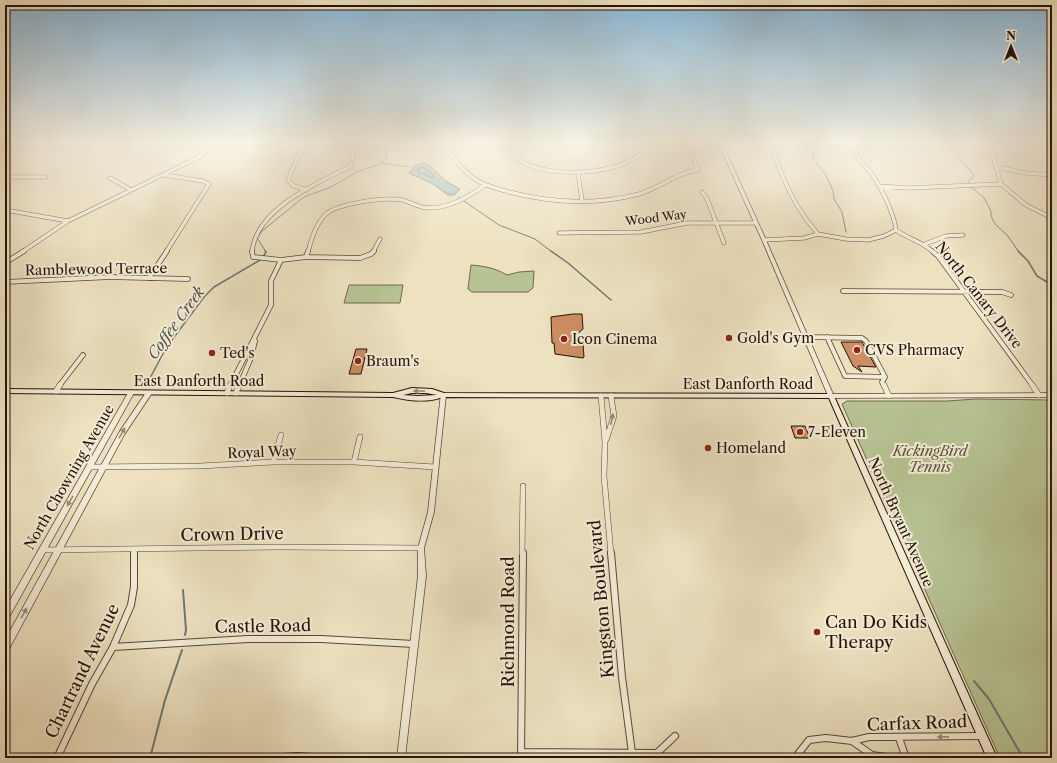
<svg xmlns="http://www.w3.org/2000/svg" width="1057" height="763" font-family="'Libre Caslon Text',serif">
  <rect width="100%" height="100%" fill="#ede1c0"/>
  <filter id="stains"><feTurbulence type="fractalNoise" baseFrequency=".005" numOctaves="4"/><feColorMatrix values="0 0 0 0 .2 0 0 0 0 .09 0 0 0 0 .02 0 0 0 .5 -.17"/></filter>
  <radialGradient id="worn" r=".72"><stop offset=".6" stop-color="#630" stop-opacity="0"/><stop offset="1" stop-color="#630" stop-opacity=".3"/></radialGradient>
  <!-- green -->
  <path fill="#b7c393" stroke="#6e6a4e" d="M471,265C484,266 495,268 507,275L519,272L534,271L533,288L528,292H472L468,289Z
    M349,285H403L400,303H344Z
    M976,399L1052,400V758H1000L842,404L847,401H947Z"/>
  <!-- water -->
  <path fill="#9bbcbb" stroke="#6c7873" d="M424,163L430,166L447,182L460,189L454,195H448L433,184L409,173L414,166Z"/>
  <g fill="none" stroke-linecap="round" stroke-linejoin="round">
    <!-- shore -->
    <path stroke="#606762" stroke-width="1" d="M423,167L433,175V178L418,172V169Z"/>
    <!-- stream-far2 -->
    <path stroke="#6c7873" stroke-width="1" d="M802,143L811,150L814,159L827,177L833,191L834,199L842,212L846,232
      M949,143L954,152L974,175L969,181L970,186L984,198L991,211V216L995,224L1007,235L1019,252
      M382,163L409,167
      M458,197L499,225L535,239L552,252
      M266,252L257,238L262,231L304,197L331,187L357,172L382,163L387,157L386,143"/>
    <!-- stream-far1 -->
    <path stroke="#6c7873" stroke-width="1.5" d="M551,251L568,263L611,300
      M1018,251L1028,261L1037,276L1052,285
      M263,257L266,252L265,251
      M149,380L166,348L204,297L214,287L260,260"/>
    <!-- stream -->
    <path stroke="#6c7873" stroke-width="2" d="M183,590L186,630L185,635
      M974,681L989,699L1023,758
      M150,758L165,700L182,650"/>
  </g>
  <!-- building -->
  <path fill="#cd8e62" stroke="#261208" d="M573,314H582L583,329L576,335L577,343H582L583,344L584,357L583,358L555,354L554,343H552L551,317Z
    M841,342H862L876,367L858,366L862,372L853,366Z
    M356,349H367L361,374H349Z
    M791,426H805L810,438H795Z"/>
  <g fill="none" stroke-linecap="round" stroke-linejoin="round">
    <!-- minor-far3 casing -->
    <g stroke="#584636" stroke-width="4.5">
      <path id="minor-far3" d="M304,143L288,180L294,186L307,190
        M443,143C453,157 463,172 478,181C488,187 499,189 509,192C552,203 597,205 639,194C660,188 676,173 698,170L688,143
        M501,143C504,147 507,152 511,155C538,176 583,175 614,167C629,163 641,152 656,147C666,143 678,144 689,144
        M558,143L577,146L594,143
        M769,143C776,153 777,164 782,175C791,197 802,216 818,234
        M893,143C882,146 863,145 855,153C859,161 866,166 871,173C881,187 894,213 896,230C908,239 922,241 933,252
        M989,143L1001,184L1026,205L1052,218
        M5,148H88
        M149,148L244,149
        M5,152L24,143
        M997,167L1026,173L1052,175
        M578,172L582,201
        M164,175L203,181L209,184L166,252
        M5,177H46
        M110,178L131,190
        M878,186L909,188L1001,184
        M702,192L707,199L724,243
        M5,210L68,221
        M559,233L641,232L687,223H756
        M764,240L804,238L818,234L846,239L868,240L884,236L896,230
        M925,244L946,236L963,235
        M22,252L68,221L199,157L214,143
        M252,252C256,208 318,183 351,166L355,143
        M308,252C311,240 316,224 325,215C337,203 385,197 402,200C411,202 419,208 429,208C449,208 469,197 485,185
        M373,252L380,239"/>
    </g>
    <!-- minor-far2 casing -->
    <g stroke="#584636" stroke-width="5.5">
      <path id="minor-far2" d="M252,251L253,257L281,260L306,257L360,258L371,254L374,251
        M932,251L938,256L1033,386
        M306,257L308,251
        M5,263L24,251
        M149,278L167,251
        M5,282L110,277L188,279
        M843,291L1002,292L1011,295
        M806,337L862,338L866,341L885,377L882,382L884,386
        M827,337L845,376L885,377
        M59,386L83,355
        M230,386L271,305V281L281,260
        M239,386L251,358L255,341"/>
    </g>
    <!-- minor-far1 casing -->
    <g stroke="#584636" stroke-width="6">
      <path id="minor-far1" d="M884,385L889,396
        M1032,385L1039,395
        M56,391L60,385
        M227,393L230,385
        M236,393L239,385
        M601,396L605,442L604,476L611,554
        M606,440L614,416L611,396
        M273,462L281,435
        M354,462L360,437
        M89,467L200,466L273,462H354L435,467
        M134,549V554
        M42,550L279,547L421,548
        M522,554L523,486"/>
    </g>
    <!-- minor casing -->
    <g stroke="#584636" stroke-width="8">
      <path id="minor" d="M611,553L622,677L632,753
        M113,647L248,639H321L414,644
        M899,738L906,758
        M852,741L872,755L893,758
        M521,752L657,753L675,736
        M57,758L92,684L113,647L131,605L134,587V553
        M266,758L298,756L328,758
        M521,758L523,553
        M797,758L798,754L809,740L826,738L852,741L869,737L982,736"/>
    </g>
    <!-- tertiary casing -->
    <g stroke="#584636" stroke-width="1.5">
      <path id="tertiary" d="M718,143H722L766,240L833,394L1052,393V397L829,398L762,240Z
        M129,391H133L134,393L8,619L5,620V609Z
        M147,391H151L152,393L124,435L8,651L5,652V640L120,431Z
        M441,393H445L446,395L434,512L424,548L426,576L405,758H397L418,576V548L428,512Z"/>
    </g>
    <!-- secondary casing -->
    <g stroke="#261208" stroke-width="2">
      <path id="secondary" d="M412,388L432,389L444,393L833,394L997,758H987L829,398L443,397C427,403 410,401 393,397L5,393V389L393,393ZM412,393H426L437,395L418,396L403,395Z"/>
    </g>
    <!-- minor-far3 -->
    <use href="#minor-far3" stroke="#f3ecd6" stroke-width="3.5"/>
    <!-- minor-far2 -->
    <use href="#minor-far2" stroke="#f3ecd6" stroke-width="4"/>
    <!-- minor-far1 -->
    <use href="#minor-far1" stroke="#f3ecd6" stroke-width="5"/>
    <!-- minor -->
    <use href="#minor" stroke="#f3ecd6" stroke-width="6"/>
    <!-- tertiary -->
    <use href="#tertiary" fill="#f3ecd6" fill-rule="evenodd"/>
    <!-- secondary -->
    <use href="#secondary" fill="#f3ecd6" fill-rule="evenodd"/>
  </g>
  <!-- one-way arrows -->
  <defs><path id="oneway-solid" d="M-6-.8H1V-3.2L6.5 0L1 3.2V.8H-6Z"/></defs>
  <g fill="#978a79">
    <use href="#oneway-solid" transform="translate(419 391) rotate(-179)"/>
    <use href="#oneway-solid" transform="translate(612 419) rotate(-78)"/>
    <use href="#oneway-solid" transform="translate(122 433) rotate(-60)"/>
    <use href="#oneway-solid" transform="translate(70 501) rotate(120)"/>
    <use href="#oneway-solid" transform="translate(24 613) rotate(-61)"/>
    <use href="#oneway-solid" transform="translate(943 737) rotate(179)"/>
  </g>
  <!-- sky -->
  <linearGradient id="sky" x2="0" y2="1"><stop stop-color="#89b7d6"/><stop offset="0.57" stop-color="#f7f2e3"/><stop offset="1" stop-color="#f7f2e3" stop-opacity="0"/></linearGradient>
  <rect width="1057" height="250" fill="url(#sky)"/>
  <!-- markers -->
  <g fill="#8f2418" stroke="#f3ecd6" stroke-width="1.5">
    <circle cx="729" cy="338" r="4"/>
    <circle cx="564" cy="339" r="4"/>
    <circle cx="857" cy="350" r="4"/>
    <circle cx="212" cy="353" r="4"/>
    <circle cx="358" cy="361" r="4"/>
    <circle cx="800" cy="432" r="4"/>
    <circle cx="708" cy="448" r="4"/>
    <circle cx="817" cy="632" r="4"/>
  </g>
  <g text-anchor="middle" stroke-width="4" stroke-linejoin="round" paint-order="stroke">
    <!-- far-street labels -->
    <g font-size="12" fill="#261208" stroke="#f3ecd6">
      <text transform="translate(656 218) rotate(-7)" y="4">Wood Way</text>
    </g>
    <!-- street labels -->
    <g font-size="14" fill="#261208" stroke="#f3ecd6">
      <text transform="translate(96 269) rotate(-1)" y="5">Ramblewood Terrace</text>
      <text transform="translate(979 295) rotate(52)" y="5">North Canary Drive</text>
      <text x="199" y="386">East Danforth Road</text>
      <text x="748" y="389">East Danforth Road</text>
      <text transform="translate(262 452) rotate(-2)" y="5">Royal Way</text>
      <text transform="translate(69 477) rotate(-60)" y="5">North Chowning Avenue</text>
      <text transform="translate(901 522) rotate(66)" y="5">North Bryant Avenue</text>
    </g>
    <!-- poi labels -->
    <g font-size="14" fill="#261208" stroke="#f3ecd6" text-anchor="start">
      <text x="737" y="343">Gold's Gym</text>
      <text x="572" y="344">Icon Cinema</text>
      <text x="865" y="355">CVS Pharmacy</text>
      <text x="220" y="358">Ted's</text>
      <text x="366" y="366">Braum's</text>
      <text x="808" y="437">7-Eleven</text>
      <text x="716" y="453">Homeland</text>
    </g>
    <!-- park labels -->
    <g font-size="14" font-style="italic" fill="#595039" stroke="#f3ecd6">
      <text x="930" y="456">KickingBird<tspan x="930" dy="16">Tennis</tspan></text>
    </g>
    <!-- water labels -->
    <g font-size="15" font-style="italic" fill="#4f4e47" stroke="#f3ecd6">
      <text transform="translate(176 323) rotate(-54)" y="5">Coffee Creek</text>
    </g>
    <!-- near-street labels -->
    <g font-size="17" fill="#261208" stroke="#f3ecd6">
      <text transform="translate(232 534) rotate(-1)" y="6">Crown Drive</text>
      <text transform="translate(601 599) rotate(-95)" y="6">Kingston Boulevard</text>
      <text transform="translate(508 622) rotate(-90)" y="6">Richmond Road</text>
      <text transform="translate(263 626) rotate(-1)" y="6">Castle Road</text>
      <text transform="translate(82 671) rotate(-64)" y="6">Chartrand Avenue</text>
      <text transform="translate(917 723) rotate(-2)" y="6">Carfax Road</text>
    </g>
    <!-- near-poi labels -->
    <g font-size="17" fill="#261208" stroke="#f3ecd6" text-anchor="start">
      <text x="825" y="628">Can Do Kids<tspan x="825" dy="20">Therapy</tspan></text>
    </g>
  </g>
  <!-- margin -->
  <rect width="1057" height="763" fill="none" stroke="#ede1c0" stroke-width="20"/>
  <rect x="6" y="6" width="1045" height="751" fill="none" stroke="#261208" stroke-width="2"/>
  <rect x="10" y="10" width="1037" height="743" fill="none" stroke="#261208"/>
  <!-- north arrow -->
  <g transform="translate(1011 46)" stroke="#f3ecd6" stroke-width="3" paint-order="stroke">
  <path d="M0-3L7 15L0 10L-7 15Z" fill="#261208"/>
  <text y="-6" font-size="11" font-weight="bold" text-anchor="middle" fill="#261208">N</text>
  </g>
  <rect width="100%" height="100%" filter="url(#stains)"/>
  <rect width="100%" height="100%" fill="url(#worn)"/>
</svg>
